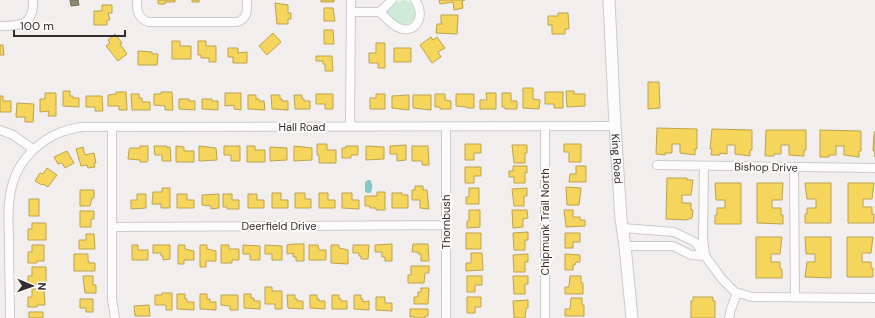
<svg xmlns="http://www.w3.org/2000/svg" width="875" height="318" font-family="'DM Sans',sans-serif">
  <rect width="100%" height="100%" fill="#f2eeed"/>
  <!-- green -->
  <path fill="#ceebda" d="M404,0C432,6 406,44 387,11L396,3Z"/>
  <!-- water -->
  <path fill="#7ec9c8" d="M368,180H370C373,183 373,190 370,193H367L365,191V182Z"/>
  <!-- homes -->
  <path fill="#f6d55c" stroke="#bba34e" d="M158,0H175V2H165V4H158Z
    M192,0H199V2H192Z
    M321,0H334V2H321Z
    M439,0H465L462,1L463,8L454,10L453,2L440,4Z
    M275,3L288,5V13H291V19H288V24H277Z
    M102,5H112V13H108L110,20H107V25H94V11H102Z
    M324,8H333L335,21H324Z
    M558,13H568L569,29H565V34H552V25H548V16H558Z
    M441,15H458L457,34L436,33L437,24H443L441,23Z
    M324,30H333L334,44H324Z
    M273,33L281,42L267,55L259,46Z
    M115,34L122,43L120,44L127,54L118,61L106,46L110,43L108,40Z
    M431,37L433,40L437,37L445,48L438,52L441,57L432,63L420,45Z
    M172,41H180V46H191V59H172Z
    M198,41H206V46H216V62H209V58H201V55H198Z
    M376,43H385V68H378V63H369V53H376Z
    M0,45H3L4,55H0Z
    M228,48H238V53L247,52V63H233V57H228Z
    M394,48H411V62H394Z
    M138,51L152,52V54H158L157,65H138Z
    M316,56H332L333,71H325V64H323V61H316Z
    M648,82H659L660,108L648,109Z
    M523,88H533V99L540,100L539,109L523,108Z
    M63,91H70V96H73V98H79V107L63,106Z
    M566,91H574V94H585V106L567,107Z
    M116,92H126L127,110H119V106H108V95L116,94Z
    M161,92H172L173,110H165V106L154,105V94H161Z
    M545,92H563V108H554V104H545Z
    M45,93H56V116H48L49,111L40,112V99H45Z
    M225,93H241V110L234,109V105L225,106Z
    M486,93H496V109H480V100H487Z
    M502,93H511V101H517V109H505V107H502Z
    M131,94H139V98H142V102H150V110H132Z
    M316,94H333V109H325V104H316Z
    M376,94H385V109H370V98H376Z
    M435,94H445V100L451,101V109H440V107H435Z
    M456,94H474V108H467L466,107L456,106Z
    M248,95H256V99H259V101H264L265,110L248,109Z
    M271,95H280V99H282V101H288V110L272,109Z
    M294,95H302V99H304V101H310V109H295Z
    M409,95V110L392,108V96Z
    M413,95H431V110L413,108Z
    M0,96H3V101H11V112H0Z
    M86,96H102L103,111H95V107H86Z
    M179,99H189V101H195V110L179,109Z
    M202,99H212V101H218V110L202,109Z
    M17,103L34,104L33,122H25V117H16Z
    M657,128L697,129V149H695V155L680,153V144H672V153H665V155L656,154Z
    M712,129L752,130V150H750V156L735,154V145H727V154L720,153V155H711L712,149H710Z
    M766,130H806V150H804V156L789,155V145H781V154H774V156H765Z
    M820,130L861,131V151H859V157L844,155V146H836V155H829V157H820Z
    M875,131V157V151H873L874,135Z
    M317,144H327V150H336V163H319V155H317Z
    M465,144H481V153H474V160H465Z
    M564,144H581V162H569V152H564Z
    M406,145V160L397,161V154H390V146Z
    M512,145H527V153H525V163H514Z
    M140,146H148V161L147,162H140V160L128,159L129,150L130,148H140Z
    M154,146H167V148L170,147L171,161H162V155H155Z
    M176,146L184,147V151H194V162H176Z
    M199,146L216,148L217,160L199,161Z
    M224,146H240V161H231V155H224Z
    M247,146H255V150H265V162H247Z
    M294,146L312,148V160L294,161Z
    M346,146H358V155H351V158H342V148H346Z
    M366,146L384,147V159L366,160Z
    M412,146H428L429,165H422V161H412Z
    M83,147L85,155L94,153L96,163H94L95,167L88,168L87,165L81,166L76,149Z
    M270,147L287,148V160L270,161Z
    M67,151L74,163L65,168L62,163L58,164L54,157Z
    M513,166H527V173L525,172V183H514V177H509V171H513Z
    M576,166H586V182H569L570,174H576Z
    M465,167H481V176H474V183H465Z
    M47,168L57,175L48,187L43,184L42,185L35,181L40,173L43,174Z
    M667,178H687V180H693L691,195H682V203H691V210H693L692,218L686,220L666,219Z
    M715,183H741V224H715V215H717V208H725V200H716Z
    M757,183H783L782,200H772V208H781V215H783V224L757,223Z
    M805,183H831V223H805V214H807V208H816V199H807Z
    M848,183H874L872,199H863V207H872V214H874V223H848Z
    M415,186H423V190H427L429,209L420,208V200H412V190H415Z
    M566,187L581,188L579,205H567Z
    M162,188H170V208H161V204H152L153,192H162Z
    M469,188H479V204H466V197H469Z
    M527,188V196H524V206H514L512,189Z
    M80,190H94V198H92L90,206H80Z
    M377,192H385V210H376V208H370V206H365V196H377Z
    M272,193H281V200H288V208H272Z
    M295,193H305V199H311V208H295Z
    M319,193H328V200H335V208H319Z
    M342,193H352V200H359V209L342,208Z
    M392,193H402V195H408V208H392Z
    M137,194H146V208L131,209V200H137Z
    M177,194H187V200H194V208H177Z
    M219,194V208L211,209V206L202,205V195Z
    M223,194H232V200H239V209H227V207H223Z
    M248,194H257V200H264V208H248Z
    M29,199H39V216H29Z
    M469,210H480V227L467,228V221H469Z
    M512,210H527L528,218L523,219V227L513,228Z
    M564,210H573V217H580V220H585V226L566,227Z
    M80,211H94V219H91V227H80Z
    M32,223H46V240H28V229H32Z
    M528,232V240H525V250H514L513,233Z
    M466,233H481V249H466Z
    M565,233H580V242H573V248H565Z
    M86,234H94L95,249H79V240H86Z
    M756,237H782L780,254H771V262H780V269H782V278H756Z
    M805,237H831V278L805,277L807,262H815V254H806Z
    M847,237H873L871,253H862V262H871V268H873V277H847Z
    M294,244H304V261H296V257H293V253L287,254V245Z
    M392,244V261H385V257H382V252H375V245Z
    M413,244H428L429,261H421V254H418V252H412Z
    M32,245H44V261H37V263H28V252H32Z
    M132,245H138V250H148V260H132Z
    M153,245H170V259L163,260V256H161V253H153Z
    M178,245H185V249L194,251V260H184V264H178Z
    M200,245H207V249L216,251V261H206V267H200Z
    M221,245H229V249H239V260H232V263H221Z
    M243,245L260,246V260H250V254H243Z
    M265,245L282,246V260H272V254H265Z
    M309,245H318L319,250H326V260H309Z
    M331,245H339V248L348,250V264L331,263Z
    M353,245H369L368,259H361V256H359V253H353Z
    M471,253H482L483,270L466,271V263H471Z
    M74,254H88V261H89V263H95V271H74Z
    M528,254V262H525V272H514L513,255Z
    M565,254L580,255V262H576L575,265H573V270H565Z
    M411,266H429V273H425L424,283H408V275H411Z
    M32,267H46V284L28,285V276H32Z
    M83,276H93V285H96V293H85Z
    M467,276H482V285H475V292H467Z
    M513,276H528V284H525V294H514Z
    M570,276H581V283H583V294H565V287H569Z
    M265,287H272V291H282V309H275V304H265Z
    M421,288H429L428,304H414V297H418V292H421Z
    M32,289H44L45,305H37V307H28V297H32Z
    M162,293H172V310H166V305H155V295H162Z
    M177,294H185V299H187V302H194V310L177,309Z
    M200,294H207V299H210V302H216V310L200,309Z
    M244,294H251V298H254V301H260V309L244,308Z
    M221,295H238V310H230V306L221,305Z
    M287,295H295V299H297V301H303V309L288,308Z
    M310,295H317V299H319V301H325V309L310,308Z
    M332,295H339V299H341V301H347V309H332Z
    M354,295H361V299H363V302L369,301V310L354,309Z
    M376,297H385V303H392V311L376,310Z
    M467,297H481V307H475V313H467Z
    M693,297H713V301H715V318H691V301H693Z
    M571,298H582V305H584V316H565V309H570Z
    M80,299H93V312H86V308H80Z
    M528,300V308H526L525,318H514L513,301Z
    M149,305L150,316H135L134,306Z
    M410,309H428V316H425V318H414V316L410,317Z
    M29,312H43V318H29Z"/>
  <!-- industry -->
  <path fill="#8c8c6e" stroke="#70705a" d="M70,0H78L79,5L71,6Z"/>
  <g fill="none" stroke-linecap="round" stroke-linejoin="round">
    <!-- minor casing -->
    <g stroke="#cdcac9" stroke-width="10">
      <path id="minor" d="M137,0C137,11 137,17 148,22H237C248,19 247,10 247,0
        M351,12H380C385,17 390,23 397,27C415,36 427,16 415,0
        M380,12L392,0
        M0,26C21,26 34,25 33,0
        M545,126V318
        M350,127L351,0
        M112,128V299L115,318
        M0,130L13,135L33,149
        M657,165L875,168
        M704,166L703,239L705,255
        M794,167L795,298
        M112,227L446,225
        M622,228L674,232L695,242L722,279L735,292L752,297L875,298
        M625,246H673L691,255L705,256
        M10,318C10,294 9,269 9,245C9,229 7,212 10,196C15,158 46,131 83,127L615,126
        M446,318V127
        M729,318L731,309L737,293"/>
    </g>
    <!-- secondary casing -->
    <g stroke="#cdcac9" stroke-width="13">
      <g id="secondary">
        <path id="s1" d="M609,0L615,126L621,219L625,246L632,318"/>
      </g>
    </g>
    <!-- minor -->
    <use href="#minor" stroke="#fdfcfc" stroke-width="8"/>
    <!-- secondary -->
    <use href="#secondary" stroke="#fdfcfc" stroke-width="11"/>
  </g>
  <g text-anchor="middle" stroke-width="4" stroke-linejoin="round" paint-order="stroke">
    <!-- street labels -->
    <g font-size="11" fill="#302d2c" stroke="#fffcfb">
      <text x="302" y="131">Hall Road</text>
      <text dy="4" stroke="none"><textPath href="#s1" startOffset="159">King Road</textPath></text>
      <text transform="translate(766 167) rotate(1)" y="4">Bishop Drive</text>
      <text transform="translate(446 222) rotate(-90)" y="4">Thornbush</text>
      <text transform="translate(545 222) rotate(-90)" y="4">Chipmunk Trail North</text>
      <text x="279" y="230">Deerfield Drive</text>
    </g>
  </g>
  <!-- north arrow -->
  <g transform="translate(32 286) rotate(92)" stroke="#fffcfb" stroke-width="3" paint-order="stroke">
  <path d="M0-3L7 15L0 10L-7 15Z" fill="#302d2c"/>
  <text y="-6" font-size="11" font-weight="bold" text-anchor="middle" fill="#302d2c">N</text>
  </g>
  <!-- scale -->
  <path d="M14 30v6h111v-6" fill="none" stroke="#302d2c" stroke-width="2"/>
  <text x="20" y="30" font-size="12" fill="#302d2c" stroke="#fffcfb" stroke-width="3" paint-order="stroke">100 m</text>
</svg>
